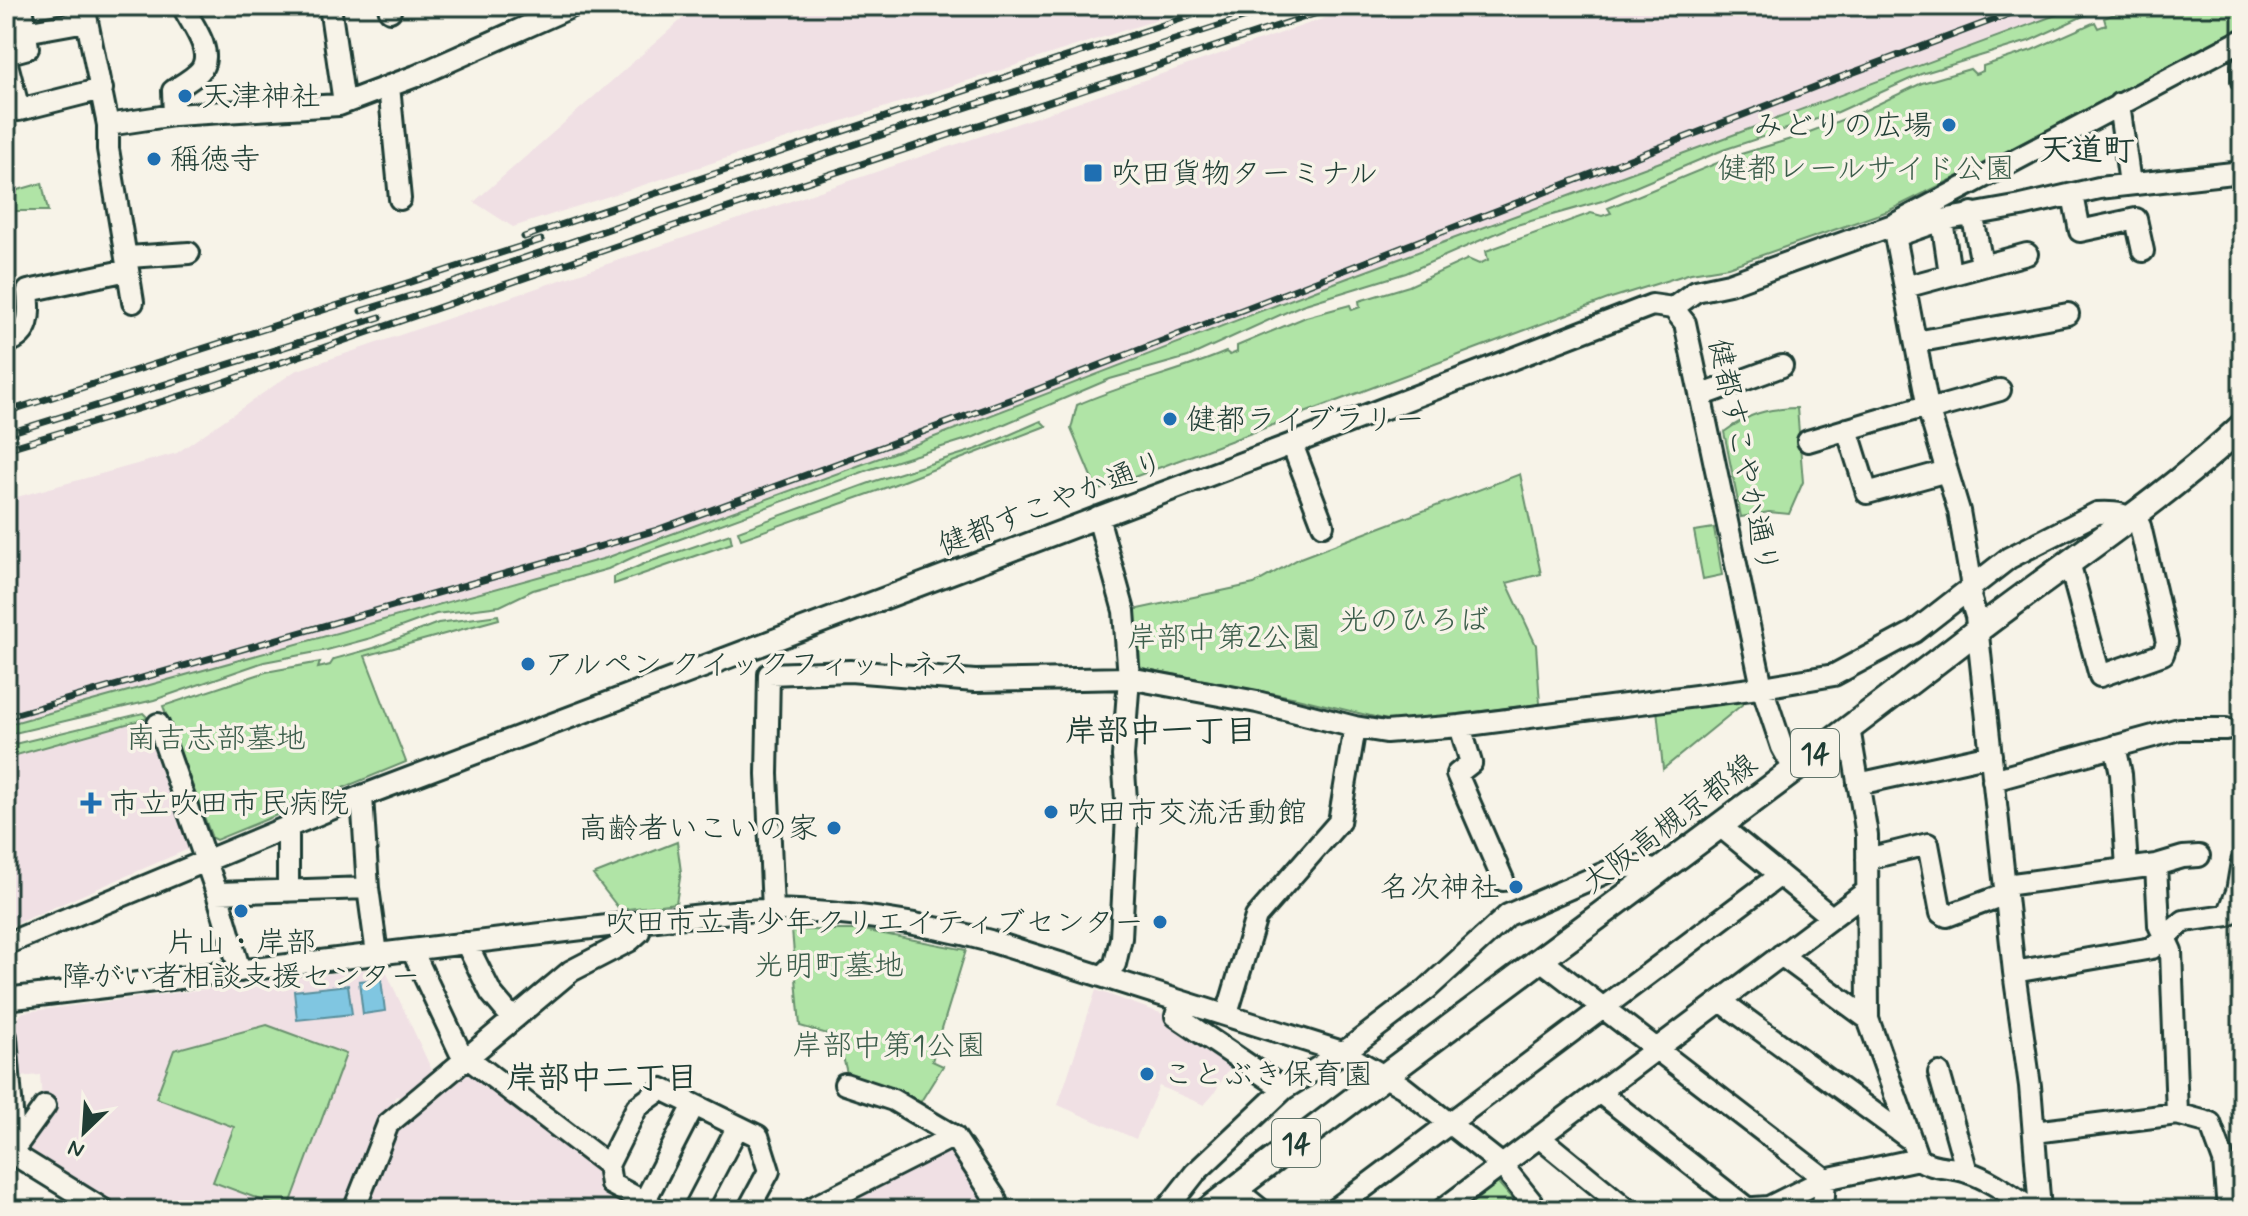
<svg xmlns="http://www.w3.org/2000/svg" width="2248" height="1216" font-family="Mynerve,'Klee One',sans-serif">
  <rect width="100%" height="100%" fill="#f7f3e8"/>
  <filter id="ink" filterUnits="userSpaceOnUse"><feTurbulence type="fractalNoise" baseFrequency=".0125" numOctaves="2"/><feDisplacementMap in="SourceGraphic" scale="16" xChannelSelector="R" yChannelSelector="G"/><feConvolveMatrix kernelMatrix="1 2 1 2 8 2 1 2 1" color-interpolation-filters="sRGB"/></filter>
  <g filter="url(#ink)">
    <!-- built -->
    <path fill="#f0e0e4" d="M697,6H1200L513,227L474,202Z
      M1360,6H2080L1318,289L893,453L606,558L6,725V500L177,453L295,371Z
      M148,718L191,848L6,928V758Z
      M384,967L436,1079L405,1099L396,1096L350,1210H120L27,1154L25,1146L42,1100L40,1075L20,1077L14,1023L23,1012Z
      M1096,990L1166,1015V1019L1186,1028L1234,1061L1213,1095L1204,1105L1159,1086L1136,1139L1058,1105Z
      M471,1065L649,1210H358L389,1133Z
      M948,1142L996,1210H818Z"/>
    <!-- green -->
    <path fill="#b0e4a6" stroke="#68906d" stroke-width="2" d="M2080,6H2105L2029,41L1921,74L1838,112L1723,150L1602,201L1513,226L1406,273L1302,305L1188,357L1110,379L974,437L871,469L642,553L608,569L533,590L500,606L436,614L371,638L327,650L264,662L154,700L6,735V725L606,558L893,453L1318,289Z
      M2135,6H2242V27L1963,174L1888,211L1728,267L1691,273L1608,299L1097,491L1071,429L1077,405C1126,383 1177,373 1226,352L1230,355L1237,352V346L1306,317L1350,305L1352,310L1360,307L1359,301L1409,286L1468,259L1479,264L1488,260L1486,251L1591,213L1602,216L1611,213L1608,208L1722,161L1726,168L1734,165L1731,157L1791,139L1849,117L1851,122L1858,119L1857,114L1922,83L1970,69L1975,74L1983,71V66L2032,50L2095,22L2098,28L2106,25L2104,18Z
      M42,183L48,211H13L11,192Z
      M1797,408L1803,482L1789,514L1769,512L1741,517L1724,432C1750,413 1765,409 1797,408Z
      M1041,421L1046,426L877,491L741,539L738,531L875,481L977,449Z
      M1520,474L1541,574L1507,583L1536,645L1540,704L1412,720H1387L1297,698L1142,668L1136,661L1133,610L1254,584L1300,558Z
      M1714,528L1722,575L1703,579L1694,531Z
      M730,534L732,543L614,584V577L646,563Z
      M498,615L499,619L365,656L406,762L216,840L212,838L163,706L266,672L320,662L318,668L330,665L334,659L374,648L438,623Z
      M1749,699L1663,769L1657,709Z
      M143,713L148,718L6,758V746Z
      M677,842L681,872L676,903L620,910L593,875Z
      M792,930H863L966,950L932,1061L943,1066L918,1106L848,1077L838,1037L800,1026Z
      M267,1025L346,1054L288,1210L213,1182L234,1127L156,1098L174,1050Z
      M1495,1179L1522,1210H1453Z"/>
    <!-- water -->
    <path fill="#80c6e1" stroke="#598f9c" stroke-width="2" d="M381,979L385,1011L363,1014L359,981Z
      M348,985L352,1014L297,1020L294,991Z"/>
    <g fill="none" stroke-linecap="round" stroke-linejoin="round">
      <!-- minor casing -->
      <g stroke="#1f3d34" stroke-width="26">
        <path id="minor" d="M330,6L344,103
          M389,6L390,11
          M25,32L86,21
          M6,54L28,48L22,6
          M6,60L19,110L102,89
          M2242,65V81
          M389,86L400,199
          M2119,104L2130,184
          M174,115L173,91C182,84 199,76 203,66C212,47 189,21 183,6
          M108,125L174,115L339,105L416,76L573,6
          M2073,195L2080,231L2136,219L2143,251
          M1972,213L1982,264
          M1942,220L1950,274
          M1893,225L1928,408L1959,511L1972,587L1970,597L1976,616L2014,972L2030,1086L2040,1210
          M1896,236L1942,220L2021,206L2099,188L2242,172
          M128,257L189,253
          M128,270L133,302
          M1905,287L2027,254
          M1673,308L1696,291L1729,284L1893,225L2242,40
          M1916,342L2068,314
          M6,343C32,334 30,314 28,291L128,270L108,149V125L84,6
          M1701,392H1711L1782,366
          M1847,429L1867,493L1947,471
          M1808,441L1916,409L1936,408L2000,390
          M1292,444L1323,525
          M1098,517L1124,611L1129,678L1123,756L1127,815L1121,938L1115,964L1103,976
          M158,724L217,893L240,971
          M1460,726L1471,763L1457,774L1503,880
          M1849,728L1867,835L1868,1019L1918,1159
          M2115,746L2121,774L2127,868
          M1993,780L2179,729H2226
          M1858,784L1991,755
          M362,796L368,888L377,954
          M1720,826L1831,917
          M288,827V891
          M1867,859L1928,844L1941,913L1947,916L2006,894
          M2156,865L2159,925L2171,951L2177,1114L2210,1123L2224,1161L2228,1210
          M2005,885L2156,865L2183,857L2199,856
          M217,893L368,888
          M773,910L767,774L769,674L850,671L975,681L1129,678L1257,702L1355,727L1386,732L1460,726L1751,689L1834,675L1914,632L2009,558L2097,513C2115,512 2127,513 2140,526L2167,642L2163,654L2100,676L2069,562
          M466,943L491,993L513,1019
          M6,944L362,796L1292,444L1652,305L1673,308L1685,323L1762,687L1782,747L1794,769
          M412,950L460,1052L608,1165L611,1184L660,1210
          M1781,955L1868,1019
          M1541,960L1825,1179L1823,1210
          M2014,972L2152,948L2184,921L2228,915L2237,892L2242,862
          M6,999L665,919C701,916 740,909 776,910C848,912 920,922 990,941L1342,1052L1403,1087L1502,1165L1538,1210
          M1180,1001L1176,1016L1284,1089
          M1721,1001L1911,1140
          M1227,1014L1256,917L1339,822L1355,727
          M6,1037L15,1149L20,1158L104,1210
          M1939,1073L1967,1172
          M845,1084L893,1100L954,1136L995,1198L999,1210
          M1599,1092L1748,1209
          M2034,1132L2177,1114
          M1539,1137L1628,1210
          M11,1153L45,1106
          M608,1165L637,1107L662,1089L758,1136L769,1171L748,1210
          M1235,1189L1261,1210
          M644,1202L694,1105
          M354,1210L388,1124L571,971L629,941L639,932L625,924
          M694,1210L738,1126
          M808,1210L954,1136
          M1166,1210L1195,1173L1284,1089L1351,1047L1427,989L1508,915L1616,868L1640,866L1657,871
          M1334,1210L1780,875
          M1442,1210L1867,891
          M1724,1210L1769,1207L1825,1179L1918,1159C1934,1169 1949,1166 1967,1172C1990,1179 2012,1196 2033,1210"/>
      </g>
      <!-- major casing -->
      <g stroke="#1f3d34" stroke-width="30">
        <path id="major" d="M1208,1210C1461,1015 1721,829 1974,633C2062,565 2161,502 2242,426"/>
      </g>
      <!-- minor -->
      <use href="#minor" stroke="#f7f3e8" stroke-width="20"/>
      <!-- major -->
      <use href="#major" stroke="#f7f3e8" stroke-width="24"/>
      <!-- rail casing -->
      <g stroke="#1f3d34" stroke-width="7">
        <path id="rail" d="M524,237L1220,6
          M361,311L446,285L893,131L1280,6
          M6,412L541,240
          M6,434L380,317
          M6,449L213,386L674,226L1338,6
          M6,717L657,530L1031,392L1825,83L2030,6"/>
      </g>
      <!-- rail -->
      <use href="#rail" stroke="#f7f3e8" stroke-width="4" stroke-dasharray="12" stroke-linecap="butt"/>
    </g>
  </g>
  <!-- markers -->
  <g fill="#1f6fb2" stroke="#f7f3e8" stroke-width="3">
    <circle cx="185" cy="96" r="8"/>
    <circle cx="1949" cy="125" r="8"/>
    <circle cx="154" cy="159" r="8"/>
    <rect x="1083" y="163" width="20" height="20" rx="4"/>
    <circle cx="1170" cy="419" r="8"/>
    <circle cx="528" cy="664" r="8"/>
    <path d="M87 791h8v8h8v8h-8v8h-8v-8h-8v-8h8z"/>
    <circle cx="1051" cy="812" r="8"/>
    <circle cx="834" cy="828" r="8"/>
    <circle cx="1516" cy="887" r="8"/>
    <circle cx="241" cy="911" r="8"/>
    <circle cx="1160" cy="922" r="8"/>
    <circle cx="1147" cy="1074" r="8"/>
  </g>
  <g text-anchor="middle" stroke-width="7" stroke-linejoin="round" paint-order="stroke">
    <!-- shield labels -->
    <g fill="#f7f3e8" stroke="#60746a" stroke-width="2">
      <rect x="1791" y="729" width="48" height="48" rx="6"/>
      <rect x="1272" y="1119" width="48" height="48" rx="6"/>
    </g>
    <g font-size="28" font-weight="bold" fill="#1f3d34">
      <text x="1815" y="763">14</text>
      <text x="1296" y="1153">14</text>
    </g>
    <!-- poi labels -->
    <g font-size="30" fill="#1f3d34" stroke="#f7f3e8" text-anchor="start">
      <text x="201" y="106">天津神社</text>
      <text x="1933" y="135" text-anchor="end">みどりの広場</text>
      <text x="170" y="169">稱徳寺</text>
      <text x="1111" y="183">吹田貨物ターミナル</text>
      <text x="1186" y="429">健都ライブラリー</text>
      <text x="544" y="674">アルペン クイックフィットネス</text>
      <text x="109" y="813">市立吹田市民病院</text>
      <text x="1067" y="822">吹田市交流活動館</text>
      <text x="818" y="838" text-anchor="end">高齢者いこいの家</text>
      <text x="1500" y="897" text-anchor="end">名次神社</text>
      <text x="1144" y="932" text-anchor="end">吹田市立青少年クリエイティブセンター</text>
      <text x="241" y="952" text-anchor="middle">片山・岸部<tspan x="241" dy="34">障がい者相談支援センター</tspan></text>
      <text x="1163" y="1084">ことぶき保育園</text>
    </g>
    <!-- park labels -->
    <g font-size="30" fill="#3c5e4b" stroke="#f7f3e8">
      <text x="1866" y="178">健都レールサイド公園</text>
      <text x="1414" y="630">光のひろば</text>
      <text x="1224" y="647">岸部中第2公園</text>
      <text x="216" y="748">南吉志部墓地</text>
      <text x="829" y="975">光明町墓地</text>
      <text x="889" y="1055">岸部中第1公園</text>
    </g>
    <!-- street labels -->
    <g font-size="30" fill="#1f3d34" stroke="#f7f3e8">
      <text transform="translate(1744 456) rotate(78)" y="10">健都すこやか通り</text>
      <text transform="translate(1051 503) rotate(-21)" y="10">健都すこやか通り</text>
      <text transform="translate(1669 823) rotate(-37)" y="10">大阪高槻京都線</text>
    </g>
    <!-- neighbourhood labels -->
    <g font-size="32" font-weight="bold" fill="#1f3d34" stroke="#f7f3e8">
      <text x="2087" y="160">天道町</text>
      <text x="1161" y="741">岸部中一丁目</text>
      <text x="602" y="1088">岸部中二丁目</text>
    </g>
  </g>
  <!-- margin -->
  <rect width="2248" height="1216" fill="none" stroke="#f7f3e8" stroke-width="32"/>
  <rect x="16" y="16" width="2216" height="1184" fill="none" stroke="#1f3d34" stroke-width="3" filter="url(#ink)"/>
  <!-- north arrow -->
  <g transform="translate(84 1132) rotate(205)" stroke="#f7f3e8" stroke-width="6" paint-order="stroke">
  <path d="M0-6L14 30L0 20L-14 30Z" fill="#1f3d34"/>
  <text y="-12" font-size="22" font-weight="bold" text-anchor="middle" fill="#1f3d34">N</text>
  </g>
</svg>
